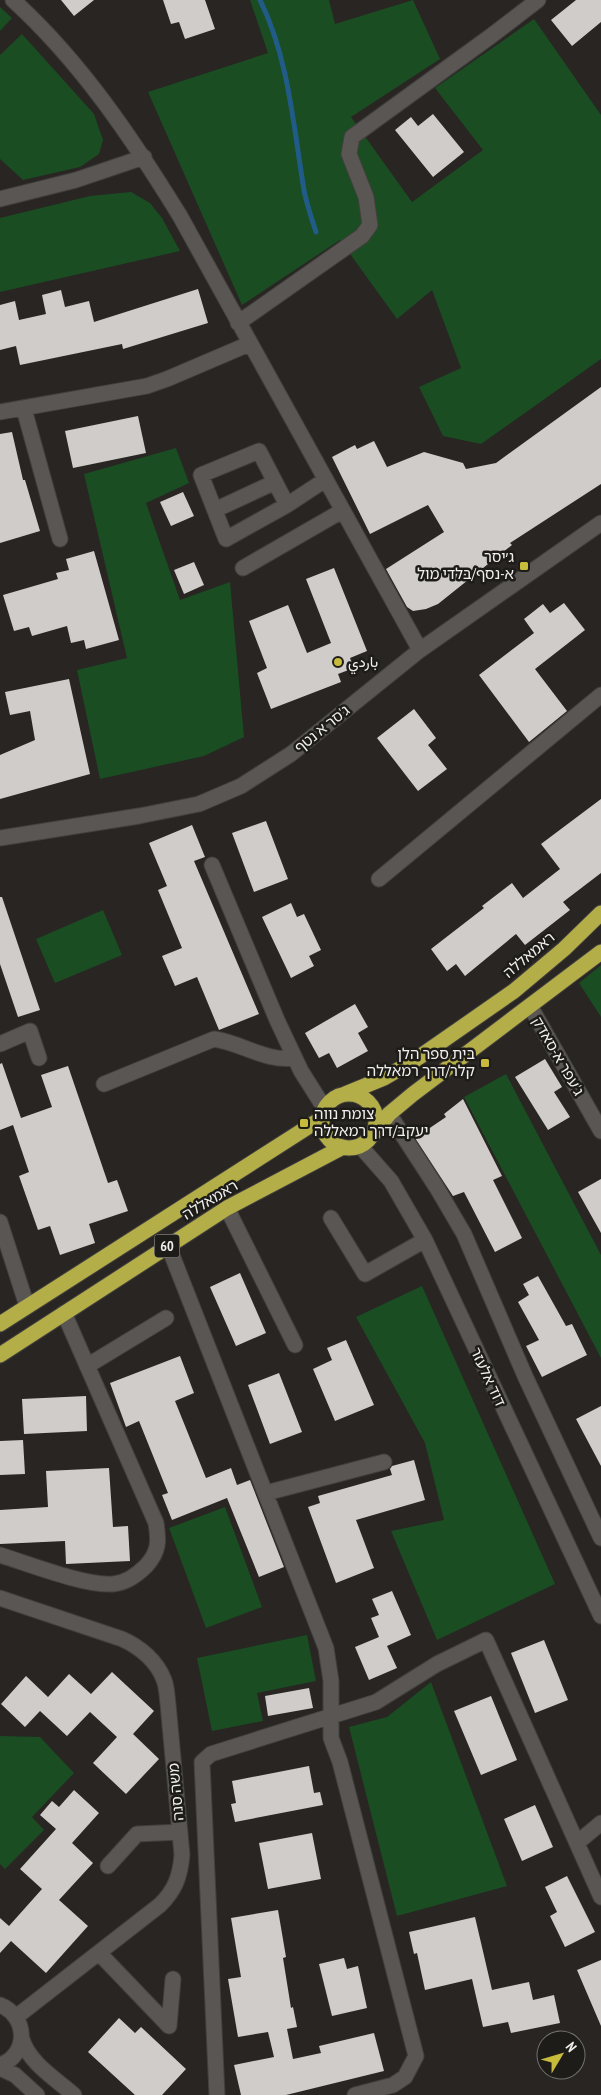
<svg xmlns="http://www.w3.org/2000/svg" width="601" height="2095" font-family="'PT Sans Narrow',Vazirmatn,'Noto Sans Hebrew',sans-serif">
  <rect width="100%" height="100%" fill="#282523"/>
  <!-- green -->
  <path fill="#1a4d22" d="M250,0H329L335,24L413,0L440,59L351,117L412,202L483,150L435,88L534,19L601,115V359L481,444L443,436L419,387L461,368L432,290L397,319L340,240L242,305L148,92L268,53Z
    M0,7L12,18L0,31Z
    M22,34L94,114L103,140L99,154L80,167L23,180L0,159V55Z
    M131,192L150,203L162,218L180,251L0,292V218L90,196Z
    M176,448L189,483L146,503L180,600L230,582L244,737L204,756L100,779L77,670L127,658L84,474Z
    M103,910L122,955L55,983L36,939Z
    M601,965V1017L579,983Z
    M506,1074L601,1255V1358L464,1097Z
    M422,1286L555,1584L437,1640L391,1531L444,1520L425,1443L356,1317Z
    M225,1507L262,1607L206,1628L169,1528Z
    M307,1635L316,1681L257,1693L263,1721L212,1731L197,1658Z
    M431,1682L507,1886L397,1916L349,1727L387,1717Z
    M0,1736L40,1737L74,1773L32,1817L44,1830L5,1869L0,1864Z"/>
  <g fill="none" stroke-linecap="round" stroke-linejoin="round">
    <!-- stream -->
    <path stroke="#215c88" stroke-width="5" d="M260,0C288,57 293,122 303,184C305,200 311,216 316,232"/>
  </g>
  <!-- building -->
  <path fill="#d0ccc9" d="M61,0H94L74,16Z
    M163,0H205L215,29L185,39L179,22L171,24Z
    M576,0H601V22L572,46L551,20Z
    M433,114L464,152L433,177L395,130L411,117L418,126Z
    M198,289L208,323L123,349L122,344L20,365L16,346L0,350V305L15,301L19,320L46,314L42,295L61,290L65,307L89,301L94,322Z
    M601,387V484L510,543L512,545L438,604L426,609L413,611L407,607L386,569L444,532L428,505L370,534L332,457L355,445L357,449L374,441L387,467L424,452L463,463L466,469L496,463Z
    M138,416L146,453L73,468L65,431Z
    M12,432L23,480H25L40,531L0,543V434Z
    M183,492L194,516L171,526L160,502Z
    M94,551L119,640L86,649L84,640L71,643L67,626L32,636L29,627L14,631L3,595L58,579L56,573L69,570L66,559Z
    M194,562L204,585L184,594L174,570Z
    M334,568L367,651L350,658L354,668L338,674L341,682L271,709L257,673L267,668L249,621L288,605L307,653L331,643L306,579Z
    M564,603L585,630L535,669L567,711L529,742L479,675L534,633L524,619L543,604L550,613Z
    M69,679L90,774L0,799V755L35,740L30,711L10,715L5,692Z
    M414,709L436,738L428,745L447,769L418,791L377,738Z
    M601,799V873L563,902L570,910L525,945L516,934L465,976L456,964L447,971L431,949L484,908L482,906L512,883L523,898L560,869L541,844Z
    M266,821L288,879L254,892L232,833Z
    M192,825L205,857L194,861L259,1014L219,1030L197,977L175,986L162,956L182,948L158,890L167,886L149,843Z
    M0,897H2L40,1010L18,1017L0,964Z
    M291,903L297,917L304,914L321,950L309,956L314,966L291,978L262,917Z
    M355,1004L368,1027L358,1033L368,1051L337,1068L329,1053L319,1058L305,1033Z
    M545,1059L562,1087L554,1092L570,1117L548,1130L515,1077Z
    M2,1063L21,1118L52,1107L41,1075L68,1066L108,1183L117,1180L128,1211L89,1224L95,1243L60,1255L50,1226L38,1230L19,1176L29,1172L13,1125L0,1130V1064Z
    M463,1099L502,1176L493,1180L522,1238L495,1252L464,1192L453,1196L415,1138L446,1117L444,1114Z
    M601,1179V1233L578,1192Z
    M240,1273L266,1333L236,1346L210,1287Z
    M538,1276L566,1326L572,1324L587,1355L542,1377L526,1346L539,1340L518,1302L529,1295L523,1284Z
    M346,1340L374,1405L335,1421L313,1369L332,1360L327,1348Z
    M180,1356L194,1393L175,1401L206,1478L231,1468L237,1485L250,1480L284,1567L259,1577L227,1498L172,1520L162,1495L168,1493L139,1421L126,1427L110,1383Z
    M279,1373L302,1432L270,1444L248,1385Z
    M86,1396L87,1431L24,1434L22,1399Z
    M601,1406V1466L576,1419Z
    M23,1440L25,1474L0,1475V1441Z
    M414,1460L425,1500L356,1520L374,1568L336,1583L308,1507L320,1503L318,1496L392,1475L390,1469L392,1466Z
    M109,1468L113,1527L128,1526L130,1561L66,1564L65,1541L0,1544V1510L48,1507L46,1471Z
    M392,1591L411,1635L387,1646L397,1668L369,1680L355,1647L379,1637L371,1618L379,1615L372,1599Z
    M544,1640L568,1700L535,1713L511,1653Z
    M112,1672L154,1711L133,1734L159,1759L126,1794L93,1763L117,1737L90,1712L67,1736L40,1711L25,1727L1,1704L26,1676L48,1697L69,1674L91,1694Z
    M309,1688L313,1708L268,1716L265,1696Z
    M491,1696L517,1760L481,1775L454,1711Z
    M309,1766L314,1793L320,1792L323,1805L235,1822L231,1804L236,1803L232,1781Z
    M74,1790L99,1813L72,1843L93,1863L59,1900L88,1926L46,1973L11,1941L0,1953V1918L9,1926L42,1889L20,1869L56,1829L40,1815L52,1801L59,1807Z
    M535,1805L553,1847L522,1861L504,1819Z
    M312,1833L321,1879L268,1889L259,1843Z
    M567,1876L595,1932L565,1947L550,1916L557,1912L545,1887Z
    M278,1910L286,1957L283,1958L291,2008L293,2007L297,2027L287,2029L293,2059L321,2053L319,2046L374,2033L384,2071L286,2095H241L234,2065L274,2057L268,2032L238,2037L228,1979L241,1977L231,1918Z
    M475,1917L492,1990L529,1982L533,2000L554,1995L560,2023L511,2033L508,2022L483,2027L472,1979L425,1990L417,1953L414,1954L409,1932Z
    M344,1958L347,1969L358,1966L367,2008L332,2016L319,1964Z
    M601,1960V2026L577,1970Z
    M119,2018L135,2033L141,2027L186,2069L162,2095H135L88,2052Z"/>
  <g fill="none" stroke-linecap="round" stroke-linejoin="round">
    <!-- minor casing -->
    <g stroke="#42403e" stroke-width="17">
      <path id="minor" d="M13,0C81,62 132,138 180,216L420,650
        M0,199L76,180L144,157
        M238,323L362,236L370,225L366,197L349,154L352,137L491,36L538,0
        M24,409L60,539
        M0,412L147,386L167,379L249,344
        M287,505L259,451L201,475L226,539L287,505L325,480
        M215,510L275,482
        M243,568L342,511
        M0,838L139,816L199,804L241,786L291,754L420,650L601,523
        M212,865L277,1020L301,1071L325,1109
        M379,879L601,695
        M530,1006L601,1131
        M0,1044L30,1031L39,1058
        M104,1084L214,1039C242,1043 266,1062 294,1058
        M389,1114L437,1188L464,1234L525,1376L601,1538
        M361,1147L391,1181L425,1240L601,1616
        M227,1208L295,1345
        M331,1218L365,1274L425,1240
        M0,1222L27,1306
        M168,1245L326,1648L331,1681V1738L340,1762L416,2056L405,2077L393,2085L355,2095
        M87,1366L166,1318
        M266,1493L384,1462
        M0,1555C29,1564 85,1586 113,1584C126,1583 137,1575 146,1566C159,1552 159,1541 156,1523L64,1313
        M0,1598L122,1639C140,1647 157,1661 164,1680C167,1687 167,1697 168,1704L182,1855C180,1877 175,1890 160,1905L16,2017
        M577,1843L601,1823
        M108,1866L137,1834L180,1832
        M99,1953L169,2026L173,1979
        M0,2005C28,2016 29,2055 0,2065
        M22,2039C29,2063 56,2079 74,2095
        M0,2068L15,2075L37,2095
        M217,2095L202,1762L211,1754L376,1702L437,1664L486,1640L601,1897"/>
    </g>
    <!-- highway casing -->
    <g stroke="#42403e" stroke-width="17">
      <path id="highway" d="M322 1121a27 27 0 1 1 54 0a27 27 0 1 1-54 0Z
        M345,1094L384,1078L415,1060L514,991L564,949L601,913
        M374,1133L389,1114L413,1094L601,952
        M0,1324L322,1118
        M0,1355L227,1208L341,1148"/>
    </g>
    <!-- minor -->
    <use href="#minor" stroke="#595653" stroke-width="15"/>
    <!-- highway -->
    <use href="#highway" stroke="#b3ae48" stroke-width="15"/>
  </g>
  <!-- markers -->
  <g fill="#c7bb3b" stroke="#1e1c19" stroke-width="2">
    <rect x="519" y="561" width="10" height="10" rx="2.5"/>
    <circle cx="338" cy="662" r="5"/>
    <rect x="480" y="1058" width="10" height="10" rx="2.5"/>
    <rect x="299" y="1118" width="10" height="10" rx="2.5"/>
  </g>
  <g text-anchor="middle" stroke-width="5" stroke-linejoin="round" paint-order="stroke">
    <!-- shield labels -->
    <rect fill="#1e1c19" stroke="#b2b0ae" stroke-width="1" x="154.5" y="1234.5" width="25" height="23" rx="4"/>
    <g font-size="14" font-weight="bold" fill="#f1f0ee">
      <text x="167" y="1251">60</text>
    </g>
    <!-- poi labels -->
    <g font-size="15" fill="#f1f0ee" stroke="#1e1c19" text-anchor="end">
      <text x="514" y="562">ג׳יסר<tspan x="514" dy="17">א-נסף/בלדי מול</tspan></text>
      <text x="348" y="667" text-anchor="start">باردي</text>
      <text x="475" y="1059">בית ספר הלן<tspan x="475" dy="17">קלר/דרך רמאללה</tspan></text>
      <text x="314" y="1119" text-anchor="start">צומת נווה<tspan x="314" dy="17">יעקב/דרך רמאללה</tspan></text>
    </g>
    <!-- street labels -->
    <g font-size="15" fill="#f1f0ee" stroke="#1e1c19">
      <text transform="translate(322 729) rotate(-39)" y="5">ג'סר א נטף</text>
      <text transform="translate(529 955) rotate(-40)" y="5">ראמאללה</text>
      <text transform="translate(558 1056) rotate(60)" y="5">ג'עפר א-סאדק</text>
      <text transform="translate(210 1200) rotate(-31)" y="5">ראמאללה</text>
      <text transform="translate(488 1377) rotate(65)" y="5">דוד אלעזר</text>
      <text transform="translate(176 1792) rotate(-95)" y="5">משה סנה</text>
    </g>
  </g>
  <!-- north arrow -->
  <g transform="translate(561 2055) rotate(52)"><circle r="24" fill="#1e1c19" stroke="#72716e"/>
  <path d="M0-4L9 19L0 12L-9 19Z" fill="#c7bb3b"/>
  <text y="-8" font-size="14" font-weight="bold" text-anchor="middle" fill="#f1f0ee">N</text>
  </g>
</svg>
